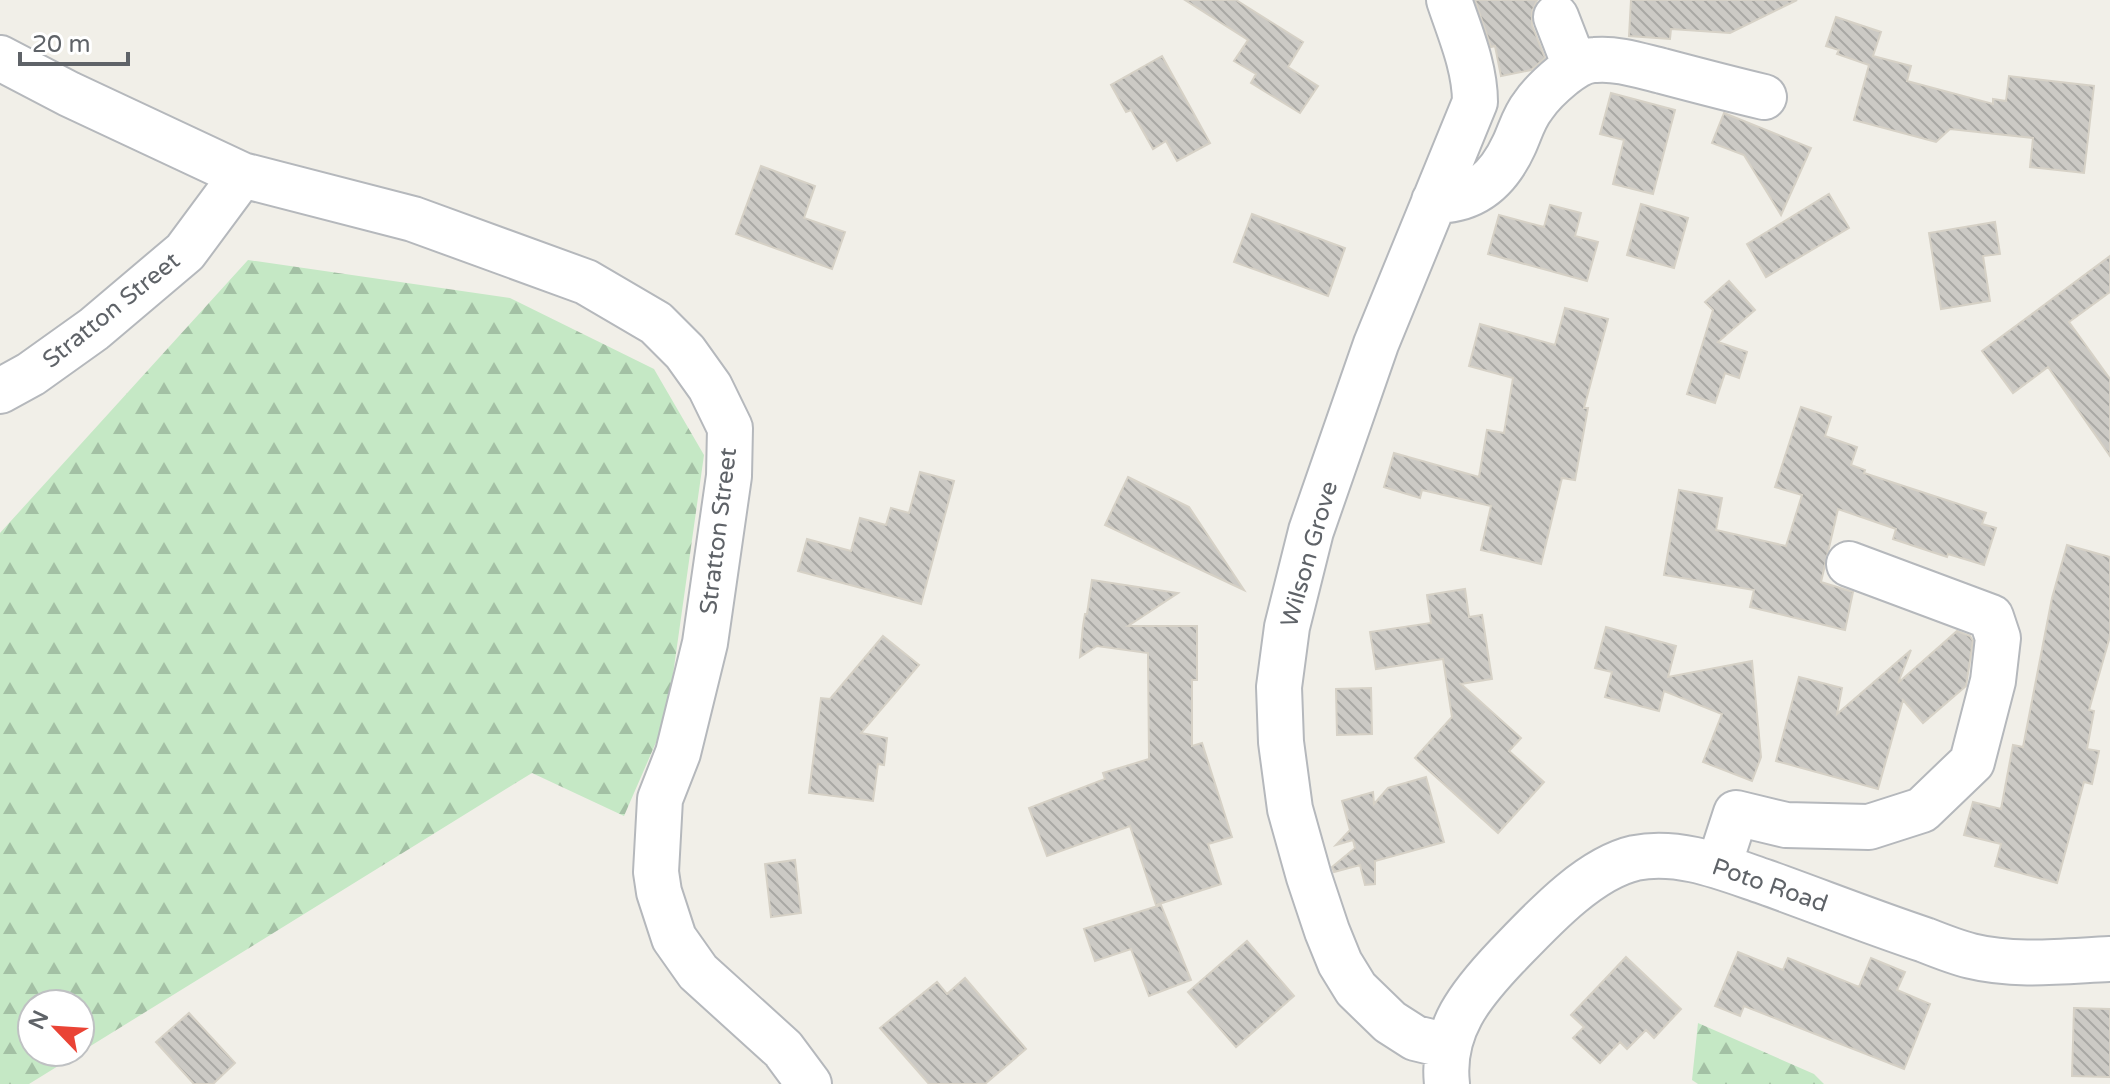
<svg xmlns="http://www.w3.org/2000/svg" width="2110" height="1084" font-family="'Varela Round',sans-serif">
  <defs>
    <pattern id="forest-firs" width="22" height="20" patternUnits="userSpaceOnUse" patternTransform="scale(2)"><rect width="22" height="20" fill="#c5e8c5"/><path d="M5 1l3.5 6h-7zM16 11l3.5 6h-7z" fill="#a3c0a4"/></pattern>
    <pattern id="building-back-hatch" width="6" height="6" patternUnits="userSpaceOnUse" patternTransform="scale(2)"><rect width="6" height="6" fill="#cccac5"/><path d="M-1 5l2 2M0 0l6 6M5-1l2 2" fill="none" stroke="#a9a8a4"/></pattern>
  </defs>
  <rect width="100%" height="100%" fill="#f1efe8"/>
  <!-- forest -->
  <path fill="url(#forest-firs)" fill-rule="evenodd" d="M248,260L510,298L654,369L704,455L667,717L624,816L532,773L29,1084H0V533ZM32,1004H80V1052H32Z
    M1698,1023L1814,1074L1824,1084H1698L1692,1080Z"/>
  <!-- building -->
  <path fill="url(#building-back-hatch)" stroke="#d6d1c6" stroke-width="2" d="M1185,0H1236L1303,42L1288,67L1318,86L1300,113L1251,83L1256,74L1234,61L1248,40Z
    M1475,0H1537L1532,12V25L1545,58L1531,70L1501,76L1495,46L1491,47Z
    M1631,0H1797L1730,33L1671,29L1670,39L1629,36Z
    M1836,17L1881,32L1873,56L1911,66L1907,81L1993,104V99L2006,101L2009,76L2094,86L2084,173L2030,167L2033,138L1950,129L1936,142L1854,120L1869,65L1837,54L1839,50L1826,46Z
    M1162,56L1210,143L1177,161L1166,141L1153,149L1131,110L1126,112L1111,85Z
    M1611,93L1675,110L1653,194L1613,184L1624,140L1600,134Z
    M1724,113L1811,148L1781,215L1744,155L1712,143Z
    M761,166L815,186L804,218L845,232L832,269L736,234Z
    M1829,194L1849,228L1766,277L1747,244Z
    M1641,204L1688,218L1674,268L1627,255Z
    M1550,205L1581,213L1575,236L1598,242L1587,281L1488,254L1499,215L1544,227Z
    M1252,214L1345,248L1328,296L1234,262Z
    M1995,222L2000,254L1983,256L1990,301L1941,309L1929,233Z
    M2110,256V292L2069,322L2110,379V456L2048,367L2013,393L1982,351Z
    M1729,281L1755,310L1718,342L1747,352L1739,378L1725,373L1715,403L1687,394L1713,310L1705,302Z
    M1565,308L1608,319L1584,408H1588L1575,480L1562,478L1541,564L1481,550L1491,506L1422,490L1420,498L1384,487L1394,453L1479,477L1487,430L1504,433L1513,378L1469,366L1480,324L1555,345Z
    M1801,407L1831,417L1825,436L1857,447L1851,465L1865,470L1864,473L1986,513L1982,524L1996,528L1984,565L1948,554L1947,557L1893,539L1896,529L1838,509L1821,582L1853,592L1845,630L1750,607L1754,590L1664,575L1679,490L1722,498L1716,530L1786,546L1802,495L1775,487Z
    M920,472L954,481L921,604L798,571L807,539L851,551L860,518L886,525L891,508L909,513Z
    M1128,477L1189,507L1244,590L1105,525Z
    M2067,545L2110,557V636L2089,710L2094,711L2087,749L2099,751L2092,784L2084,782L2057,883L1995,866L2001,844L1964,835L1973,802L2001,809L2013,745L2023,747L2052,598Z
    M1092,580L1178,593L1128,626H1197V680H1192V746L1202,743L1232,837L1208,844L1221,884L1156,905L1130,826L1047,856L1029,808L1105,779L1103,773L1149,759L1148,653L1097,646L1080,657L1083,626L1085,614H1087Z
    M1465,589L1469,617L1482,615L1492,679L1461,684L1521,738L1509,751L1544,782L1498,833L1415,758L1452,717L1443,659L1376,669L1370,632L1431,623L1427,595Z
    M1606,627L1676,646L1668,677L1752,661L1761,757L1752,781L1703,762L1722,714L1664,691L1659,711L1605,697L1612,672L1595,668Z
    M1957,631L1970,636L1973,641L1966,686L1923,723L1903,700L1878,789L1776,761L1799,677L1842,688L1837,714L1911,650L1898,683Z
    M883,636L919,665L861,733L887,738L884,765L878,764L873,801L809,793L821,698L830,699Z
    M1371,688L1372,734L1337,735L1336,689Z
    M1426,777L1444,842L1375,861V884L1365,885L1360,865L1334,872L1332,867L1355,848L1353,840L1336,845L1350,830L1342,801L1373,792L1374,804L1388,788Z
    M795,860L801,913L771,917L765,864Z
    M1161,905L1191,980L1149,996L1131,949L1095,961L1084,929Z
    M1247,941L1294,996L1236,1047L1188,992Z
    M1738,952L1783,970L1788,958L1859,987L1871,958L1905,972L1897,990L1930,1004L1904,1069L1744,1006L1740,1016L1715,1006Z
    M1626,957L1681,1009L1654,1038L1646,1030L1627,1049L1620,1042L1600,1063L1573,1038L1584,1027L1571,1015Z
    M965,978L1026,1049L985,1084H929L880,1028L937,982L947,994Z
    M2074,1008L2110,1009V1077L2072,1076Z
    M189,1013L235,1063L213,1084H194L156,1042Z"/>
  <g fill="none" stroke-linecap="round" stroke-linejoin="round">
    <!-- minor casing -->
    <g stroke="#b5b8bc" stroke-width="48">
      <path id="minor" d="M1556,17L1575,66
        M0,58L69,94L242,175
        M1434,201C1474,201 1498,180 1514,145C1520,132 1524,117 1533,106C1541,94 1552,84 1563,75C1572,68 1583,60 1595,60C1618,58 1641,66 1662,71C1696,80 1730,89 1764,97
        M0,391L31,374L94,329L185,252L242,175L413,219L586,282L656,323L685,352L710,387L730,428L729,476L705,643L678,753L660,799L656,872L659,892L674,938L698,972L783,1049L809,1084
        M1719,865L1736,813L1786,825L1869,827L1922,810L1972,762L1993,681L1998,638L1991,617L1849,564
        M1448,1046L1415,1038L1390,1022L1356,989L1340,963L1327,931L1309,877L1290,809L1281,742L1279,687L1287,627L1311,531L1376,344L1475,102C1475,67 1460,33 1449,0
        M1447,1084C1441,1030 1471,994 1506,957C1539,923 1587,869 1635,858C1679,849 1724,868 1765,882C1818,901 1871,922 1925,940C1940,946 1955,952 1971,956C2015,967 2065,961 2110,959"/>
    </g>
    <!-- minor -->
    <use href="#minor" stroke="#fff" stroke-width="44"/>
  </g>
  <g text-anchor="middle" stroke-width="6" stroke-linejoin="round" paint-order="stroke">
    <!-- street labels -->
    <g font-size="24" fill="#5f6368" stroke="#fff">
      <text transform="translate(111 310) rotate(-39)" y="8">Stratton Street</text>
      <text transform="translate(718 531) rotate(-83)" y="8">Stratton Street</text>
      <text transform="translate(1309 554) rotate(-74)" y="8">Wilson Grove</text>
      <text transform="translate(1770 885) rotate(19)" y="8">Poto Road</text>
    </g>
  </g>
  <!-- north arrow -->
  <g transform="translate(56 1028) rotate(295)"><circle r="38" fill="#ffffff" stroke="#bfc1c3" stroke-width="2"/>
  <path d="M0-6L14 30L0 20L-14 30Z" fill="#ea4335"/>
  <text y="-12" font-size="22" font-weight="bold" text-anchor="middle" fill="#5f6368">N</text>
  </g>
  <!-- scale -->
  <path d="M20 52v12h108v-12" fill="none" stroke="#5f6368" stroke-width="4"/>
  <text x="32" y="52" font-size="24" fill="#5f6368" stroke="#ffffff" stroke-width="6" paint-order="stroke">20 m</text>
</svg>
